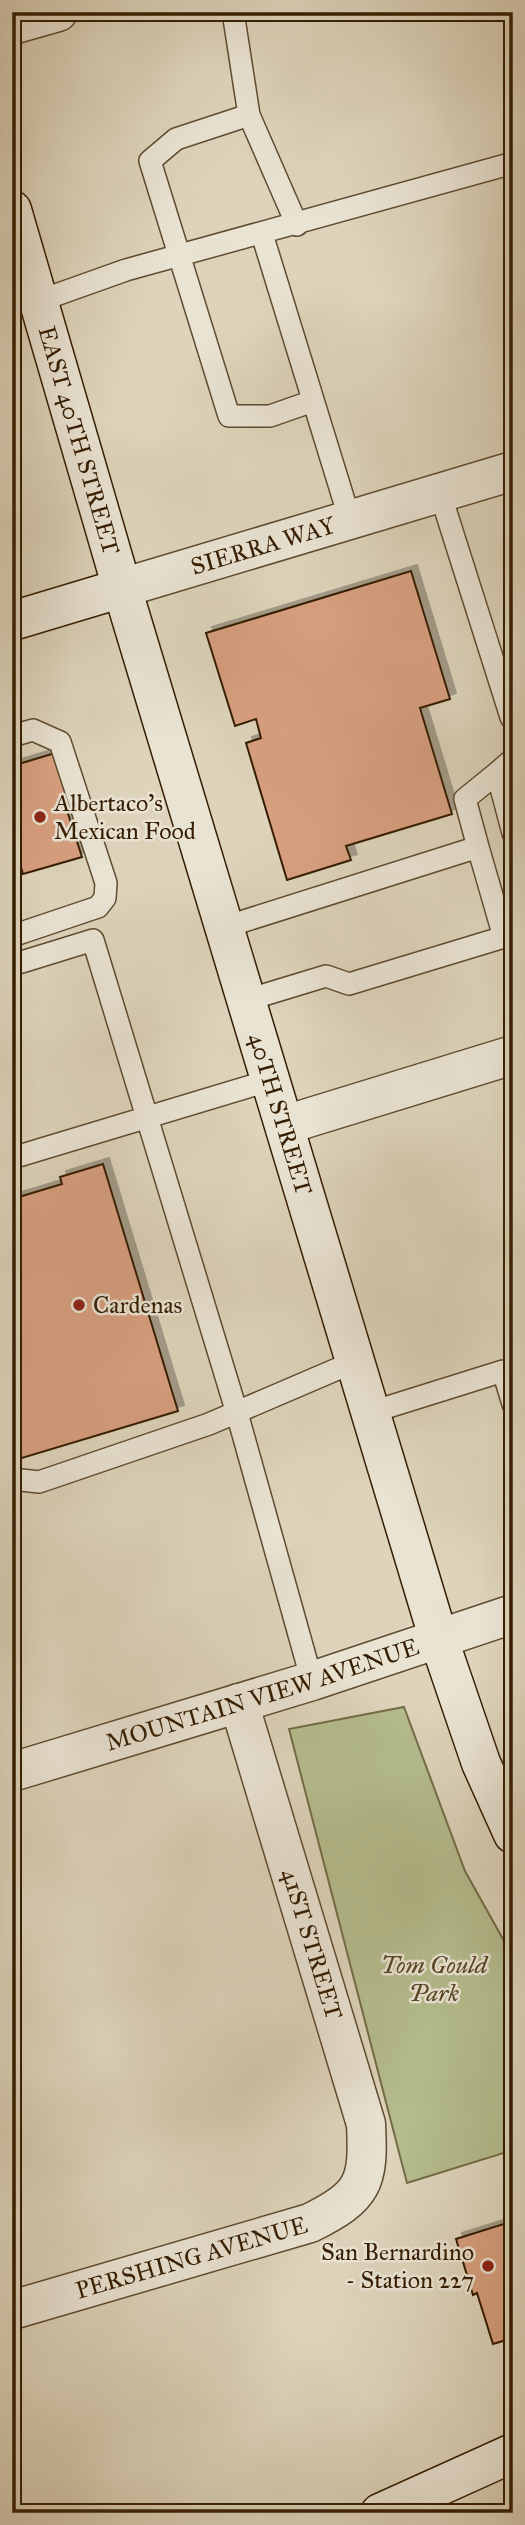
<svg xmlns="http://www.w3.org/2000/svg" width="525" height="2525" font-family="'IM FELL Great Primer',serif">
  <defs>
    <filter id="shadow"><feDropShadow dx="6" dy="-6" stdDeviation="0" flood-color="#0004"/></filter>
  </defs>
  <rect width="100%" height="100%" fill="#ddd4bb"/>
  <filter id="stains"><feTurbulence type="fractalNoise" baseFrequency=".00286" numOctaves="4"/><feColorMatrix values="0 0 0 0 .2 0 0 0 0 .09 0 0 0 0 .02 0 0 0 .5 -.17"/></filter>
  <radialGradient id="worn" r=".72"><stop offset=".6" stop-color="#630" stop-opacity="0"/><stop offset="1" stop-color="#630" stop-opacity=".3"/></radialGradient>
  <!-- green -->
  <path fill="#b4bc8d" stroke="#746c47" stroke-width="2" d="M404,1707L465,1871L513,1957V2150L407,2183L289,1729Z"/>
  <!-- building -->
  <path fill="#d79f7f" stroke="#351d01" stroke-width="2" filter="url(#shadow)" d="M411,571L450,699L420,708L452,814L346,846L351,860L287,880L246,743L261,738L256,719L235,726L206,633Z
    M55,753L67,794L62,795L82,857L23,874L12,838V766Z
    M103,1164L178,1411L12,1461V1199L62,1184L60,1177Z
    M513,2221V2338L493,2344L477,2293L473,2295L456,2239Z"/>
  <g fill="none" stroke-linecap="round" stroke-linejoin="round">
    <!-- service casing -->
    <g stroke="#5f4b30" stroke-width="24">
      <path id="service" d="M233,12L249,115
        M297,225L249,115L176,139L150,161L229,416H270L313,401
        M262,234L350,520
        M39,301L126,270L513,163
        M440,493L511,717
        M12,736L33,730L60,742L106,883L105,898L98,907L12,936
        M513,759L497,773L513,833
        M478,847L465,799L497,773
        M225,927L478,847L504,937L349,984L326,976L247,1000
        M12,965L93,940L237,1413L312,1681
        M12,1158L271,1080
        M372,1412L503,1371L513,1404
        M12,1479L39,1482L209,1424L356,1361"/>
    </g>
    <!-- minor casing -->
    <g stroke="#5f4b30" stroke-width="41">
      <g id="minor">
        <path d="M12,25L58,12"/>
        <path d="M285,1125L513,1055"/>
        <path id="s1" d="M12,1772L312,1681L513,1614"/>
        <path id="s2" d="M12,2310L310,2223C364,2196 369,2183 366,2124L239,1703"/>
      </g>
    </g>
    <!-- tertiary casing -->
    <g stroke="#5f4b30" stroke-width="41">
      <g id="tertiary">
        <path id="s3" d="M122,588L513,471"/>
      </g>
    </g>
    <!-- secondary casing -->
    <g stroke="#351d01" stroke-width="41">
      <g id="secondary">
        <path id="s4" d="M12,210L122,588L439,1640L481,1763L513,1834"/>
        <path d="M12,621L122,588"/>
        <path d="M380,2513L513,2453"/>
      </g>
    </g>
    <!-- service -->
    <use href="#service" stroke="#e9e3d3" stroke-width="21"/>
    <!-- minor -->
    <use href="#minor" stroke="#e9e3d3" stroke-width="38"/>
    <!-- tertiary -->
    <use href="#tertiary" stroke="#e9e3d3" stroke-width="38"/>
    <!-- secondary -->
    <use href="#secondary" stroke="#e9e3d3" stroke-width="38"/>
  </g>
  <!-- markers -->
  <g fill="#8f2418" stroke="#e9e3d3" stroke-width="2.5">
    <circle cx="40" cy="817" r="7"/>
    <circle cx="79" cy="1305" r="7"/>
    <circle cx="488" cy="2266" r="7"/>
  </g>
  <g text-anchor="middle" stroke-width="5" stroke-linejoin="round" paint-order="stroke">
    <!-- street labels -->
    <g font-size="24" fill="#351d01" stroke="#e9e3d3">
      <text dy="8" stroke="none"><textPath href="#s4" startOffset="240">EAST 40TH STREET</textPath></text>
      <text dy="8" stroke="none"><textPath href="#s3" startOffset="147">SIERRA WAY</textPath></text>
      <text dy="8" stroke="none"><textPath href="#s4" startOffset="943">40TH STREET</textPath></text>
      <text dy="8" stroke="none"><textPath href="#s1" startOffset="262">MOUNTAIN VIEW AVENUE</textPath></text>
      <text transform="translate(312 1944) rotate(73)" y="8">41ST STREET</text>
      <text dy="8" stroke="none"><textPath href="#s2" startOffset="187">PERSHING AVENUE</textPath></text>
    </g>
    <!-- poi labels -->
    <g font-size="24" fill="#351d01" stroke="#e9e3d3" text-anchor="start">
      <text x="54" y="811">Albertaco’s<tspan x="54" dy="28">Mexican Food</tspan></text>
      <text x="93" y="1313">Cardenas</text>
      <text x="474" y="2260" text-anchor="end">San Bernardino<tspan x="474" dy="28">- Station 227</tspan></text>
    </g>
    <!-- park labels -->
    <g font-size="24" font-style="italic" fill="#554524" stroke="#e9e3d3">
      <text x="434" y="1973">Tom Gould<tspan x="434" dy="28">Park</tspan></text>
    </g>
  </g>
  <!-- margin -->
  <rect width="525" height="2525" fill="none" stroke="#ddd4bb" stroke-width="42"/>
  <rect x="14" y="14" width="497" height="2497" fill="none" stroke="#351d01" stroke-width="3.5"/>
  <rect x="21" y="21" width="483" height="2483" fill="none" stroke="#351d01" stroke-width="2"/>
  <rect width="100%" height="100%" filter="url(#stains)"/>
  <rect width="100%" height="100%" fill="url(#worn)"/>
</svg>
